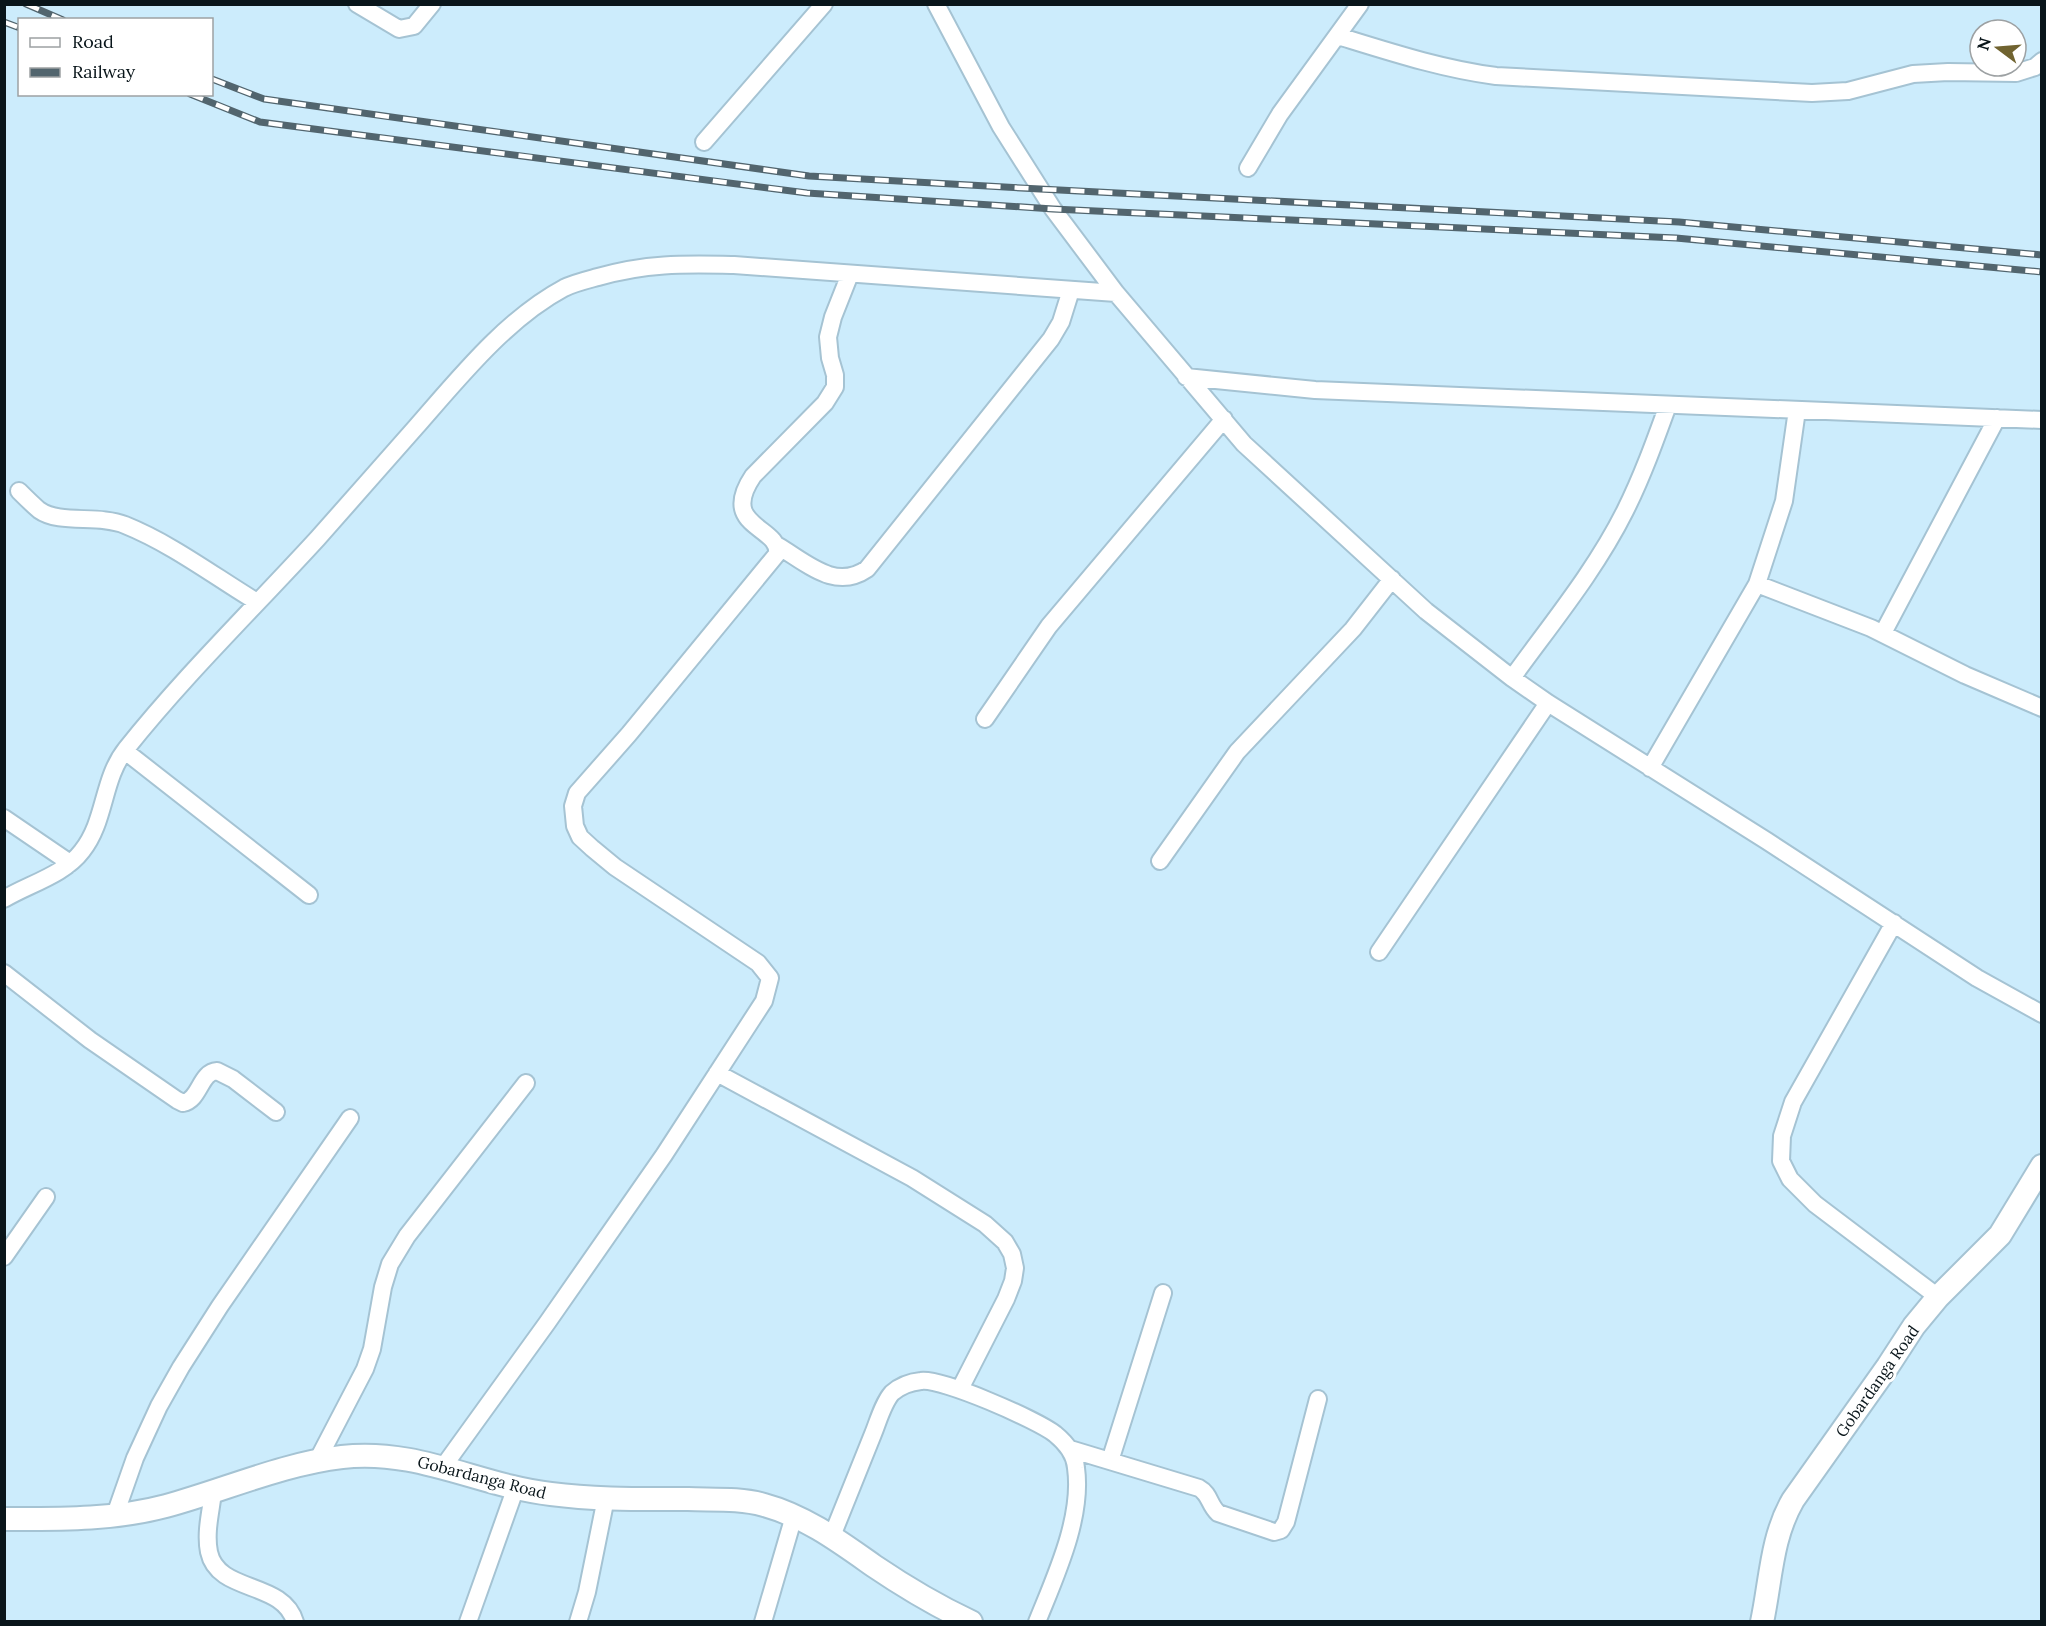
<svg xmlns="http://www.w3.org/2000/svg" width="2046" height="1626" font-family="Lora,serif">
  <rect width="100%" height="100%" fill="#ccecfc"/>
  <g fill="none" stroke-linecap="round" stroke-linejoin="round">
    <!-- street casing -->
    <g stroke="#a5c3d3" stroke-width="20">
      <path id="street" d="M357,4L399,29L414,26L432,4
        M936,4L1001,127L1053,209L1116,293L1244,444L1426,611L1512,678L1548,703L1767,841L1977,978L2042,1014
        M1338,36C1390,52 1442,69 1496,76L1812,93L1848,91L1913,74L1948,72L2016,73L2035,67L2042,61
        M704,142L824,4
        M1248,168L1280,114L1360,4
        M1186,377L1315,390L2042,420
        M19,491C25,497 32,504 39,510C60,525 98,514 125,525C172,544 214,576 257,602
        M778,546C807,563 835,591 867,569L1051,339L1061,322L1071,290
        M1757,584L1871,628L1965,675L2042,708
        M1883,633L1997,418
        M1512,678C1551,624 1595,571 1625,511C1642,477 1655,441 1668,405
        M985,719L1049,626L1224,419
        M125,751L309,895
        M1650,768L1757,584L1784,501L1797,410
        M4,818L70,863
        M1160,861L1237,752L1353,629L1392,579
        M4,899C29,884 64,875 82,851C106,821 102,779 126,749C185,675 254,608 318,538C351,501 383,464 416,427C459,378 506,319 564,288C574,283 587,280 598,277C647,263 683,264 734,265L1116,293
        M1894,923L1793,1102L1782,1136L1781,1161L1790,1179L1815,1204L1938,1297
        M1379,952L1548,703
        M4,973L90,1040L177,1100L183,1103C200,1100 200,1072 217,1071L233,1079L276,1112
        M717,1073L912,1178L985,1224L1005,1242L1012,1254L1015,1268L1013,1281L1006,1299L960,1389
        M4,1257L46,1197
        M1070,1449L1199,1488C1210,1494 1209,1505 1218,1513L1274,1532L1281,1530L1286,1522L1318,1399
        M1110,1461L1163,1293
        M316,1463L365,1369L372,1349L383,1287L390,1264L407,1236L526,1083
        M443,1467L547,1323L664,1155L764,1001L770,978L758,963L615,867L592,848L580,837L575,826L573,806L577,793L629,734L777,554C781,526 718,528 753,476L825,403L835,387V375L830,358L828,337L833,317L850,274
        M213,1492C211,1511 205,1532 209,1552C218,1594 283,1580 295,1622
        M115,1515L135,1458L159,1406L181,1367L220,1306L350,1118
        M832,1536C846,1502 859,1468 873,1434C878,1422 883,1403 892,1393C900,1386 911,1382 921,1381C942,1378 1037,1420 1055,1434C1066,1443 1075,1454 1076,1468C1083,1518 1055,1577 1037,1622
        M468,1622L516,1487
        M578,1622L587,1592L606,1498
        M763,1622L794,1516"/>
    </g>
    <!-- secondary casing -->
    <g stroke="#a5c3d3" stroke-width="26">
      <path id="secondary" d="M4,1519C58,1519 114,1520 166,1506C225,1490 282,1464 342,1457C417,1448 480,1486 551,1494C596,1500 643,1499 688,1499C712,1500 740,1498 764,1505C805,1516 840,1542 874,1566C905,1587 937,1606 971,1622
        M1762,1622C1771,1580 1771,1538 1793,1500L1888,1366L1914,1326L1938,1297L2000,1235L2042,1166"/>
    </g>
    <!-- street -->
    <use href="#street" stroke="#fff" stroke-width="16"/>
    <!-- secondary -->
    <use href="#secondary" stroke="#fff" stroke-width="22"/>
    <!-- rail casing -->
    <g stroke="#52656e" stroke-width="7">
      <path id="rail" d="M26,4L63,20
        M4,22L20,28
        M212,79L264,99L809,176L1040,189L1679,222L2042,255
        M190,94L260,122L807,193L1053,209L1676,238L2042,272"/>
    </g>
    <!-- rail -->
    <use href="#rail" stroke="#fff" stroke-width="4.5" stroke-dasharray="14" stroke-linecap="butt"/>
  </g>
  <g text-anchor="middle" stroke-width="6" stroke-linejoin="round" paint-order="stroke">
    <!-- street labels -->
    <g font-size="16" fill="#09151a" stroke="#fff">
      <text transform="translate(1877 1381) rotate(-55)" y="6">Gobardanga Road</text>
      <text transform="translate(482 1477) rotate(14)" y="6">Gobardanga Road</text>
    </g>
  </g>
  <!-- border -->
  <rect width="2046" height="1626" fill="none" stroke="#09151a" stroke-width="12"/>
  <!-- legend -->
  <rect x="18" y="18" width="195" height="78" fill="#ffffff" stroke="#9da1a3" stroke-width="1.5"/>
  <rect x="30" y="38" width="30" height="9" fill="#ffffff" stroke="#9da1a3" stroke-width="1.5"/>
  <text x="72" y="48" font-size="18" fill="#09151a">Road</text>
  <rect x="30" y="68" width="30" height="9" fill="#52656e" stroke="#9da1a3" stroke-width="1.5"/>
  <text x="72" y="78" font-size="18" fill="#09151a">Railway</text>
  <!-- north arrow -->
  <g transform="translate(1998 48) rotate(286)"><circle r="28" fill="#ffffff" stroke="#9da1a3" stroke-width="1.5"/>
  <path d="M0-4.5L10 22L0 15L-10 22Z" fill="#706330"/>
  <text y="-9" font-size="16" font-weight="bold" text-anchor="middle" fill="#09151a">N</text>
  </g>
</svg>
